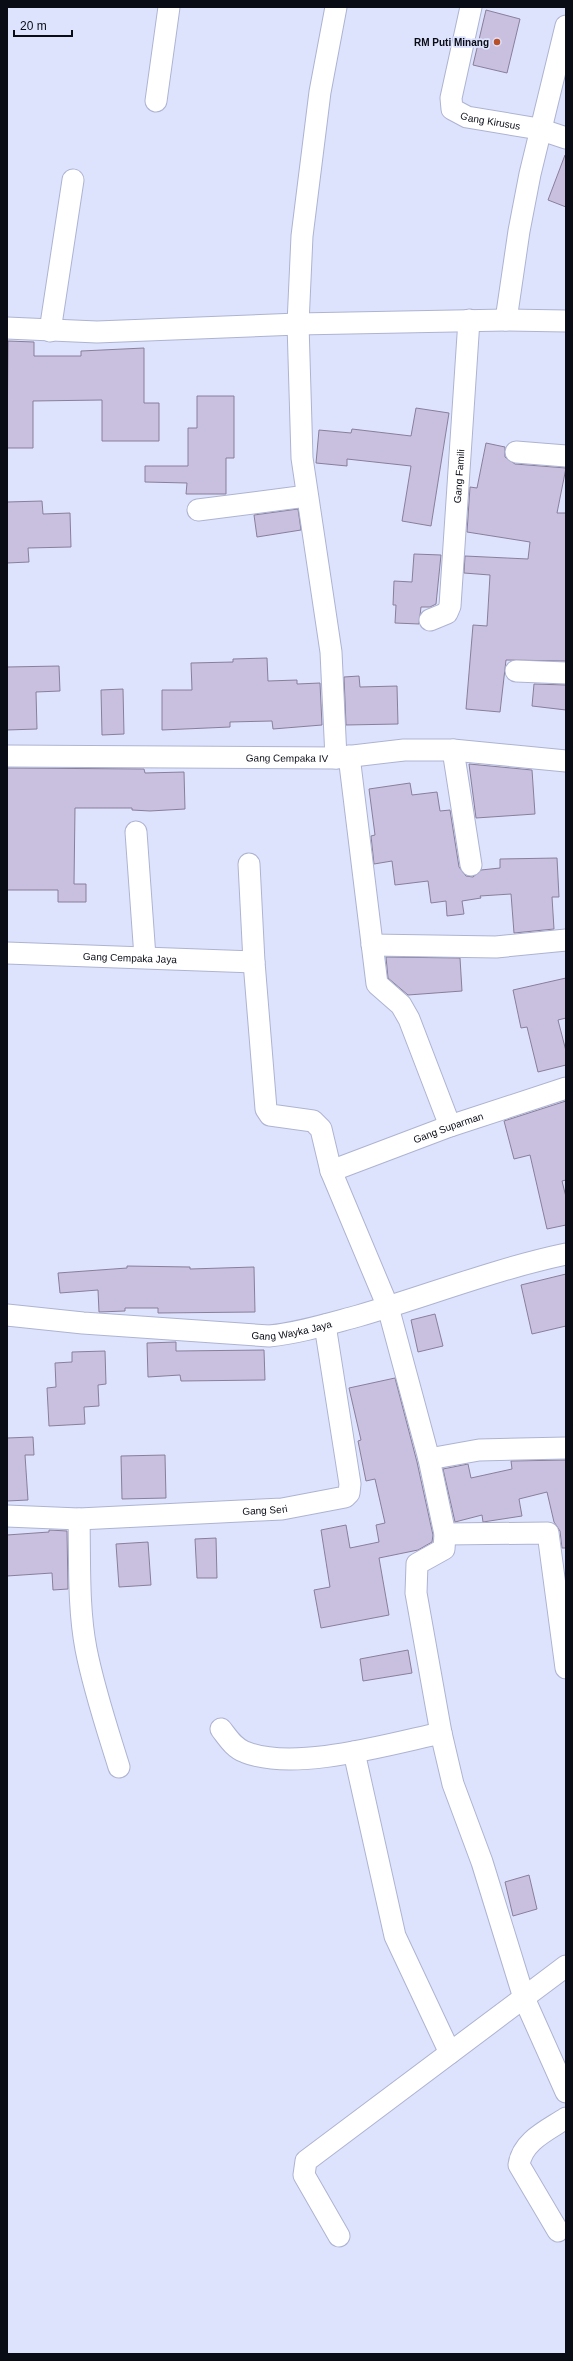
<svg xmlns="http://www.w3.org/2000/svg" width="573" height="2361" font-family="Arial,sans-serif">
  <rect width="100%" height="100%" fill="#dee3fd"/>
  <!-- building -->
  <path fill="#c9bfde" stroke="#897f9c" d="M486,10L520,19L507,73L473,65Z
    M565,155L566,156V207L548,200Z
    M8,341L34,342V356H81V351L144,348V403H159V441H102V400L33,401V448H7Z
    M197,396H234V458H226V494H186L187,483L145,482V466H188V428H197Z
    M416,408L449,413L431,526L402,521L411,466L347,459V466L316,463L319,430L351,433L352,429L411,436Z
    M486,443L505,447V457L515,464L566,468L557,513H566V661L506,660L500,712L466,709L473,625L487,626L490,575L464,573L465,556L528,559L530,542L467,532L470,487L477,488Z
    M42,501L43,514L70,513L71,547L28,548L29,562L7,563V502Z
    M298,509L301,530L257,537L254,515Z
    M414,554L441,555L436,604L430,607H421L419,624L395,623L396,605H393L394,581L412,582Z
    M267,658L268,681L297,680V684L320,683L322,725L273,729L272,721L230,722V727L162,730V690H192L191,663L233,662V659Z
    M59,666L60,691L36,692L37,729L7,730V667Z
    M359,676L360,687L397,686L398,724L346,725L344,677Z
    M534,684L566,685V710L532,706Z
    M123,689L124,734L102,735L101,690Z
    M469,764L532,770L535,814L476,818Z
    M7,768L144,769L145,773L184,772L185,809L150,811L132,810V808H75L74,884H86V902H58V890H7Z
    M410,783L412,795L437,792L440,811L450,810L459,867L466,876L473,877L481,870L500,868V859L557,858L559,897H552L554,929L514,933L511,894L480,896L481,898L462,901L464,914L447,916L446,901L431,903L428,881L395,885L392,861L374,864L371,836L375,835L369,789Z
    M386,957L460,958L462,991L408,995L388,978Z
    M566,978V1018L558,1020L566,1051V1065L538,1072L527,1027L521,1028L513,990Z
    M566,1101V1180L562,1181L566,1197V1225L547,1229L530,1155L514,1159L504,1121Z
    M127,1266L190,1267V1269L254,1267L255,1312L158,1313V1308H125V1311L99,1312L98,1290L60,1293L58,1273L127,1268Z
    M566,1274V1326L532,1334L521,1285Z
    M435,1314L443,1346L418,1352L411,1320Z
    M176,1342V1351L264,1350L265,1380L181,1381L180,1375L148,1377L147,1343Z
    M105,1351L106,1384L98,1385L99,1406L84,1407L85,1424L49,1426L47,1388L56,1387L55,1363L72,1362V1352Z
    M395,1378L417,1462L433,1535L432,1542L418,1550L379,1558L389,1615L321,1628L314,1590L330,1587L321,1530L346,1525L350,1548L379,1542L376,1525L385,1523L375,1479L366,1481L358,1441L361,1440L349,1388Z
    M33,1437L34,1455H25L28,1500L7,1501V1438Z
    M165,1455L166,1498L122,1499L121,1456Z
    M566,1460V1548H562L560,1531L554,1522L547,1492L519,1499L522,1516L483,1522L482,1515L455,1522L443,1469L468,1464L471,1478L512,1469L511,1461Z
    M49,1530L67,1531L68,1589L53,1590L52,1573L7,1576V1535L49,1532Z
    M216,1538L217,1578H197L195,1539Z
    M148,1542L151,1585L119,1587L116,1544Z
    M408,1650L412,1673L363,1681L360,1659Z
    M529,1875L537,1909L513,1916L505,1882Z"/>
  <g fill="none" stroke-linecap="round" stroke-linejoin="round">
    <!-- minor casing -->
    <g stroke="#adb3d2" stroke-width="23">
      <g id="minor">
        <path d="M336,7L320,92L302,236L298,324L302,458L331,652L336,758"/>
        <path id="s1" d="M471,7L451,98L452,109L467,117L539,129L566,138"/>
        <path d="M156,101L169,7"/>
        <path d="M506,320L519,231L530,174L566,26"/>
        <path d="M7,328L97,332L298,324L506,320L566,321"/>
        <path d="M50,331L73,180"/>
        <path d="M516,452L566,456"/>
        <path d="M198,510L307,496"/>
        <path id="s2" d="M430,620L447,613L450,606L469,320"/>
        <path d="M516,671L566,673"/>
        <path d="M453,750L471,865"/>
        <path id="s3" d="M7,756L336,758L404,750H453L566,761"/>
        <path d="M349,756L377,984L401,1005L409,1019L450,1126"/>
        <path d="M136,832L145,957"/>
        <path d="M249,864L254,962L266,1109L270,1115L313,1121L321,1129L331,1171L388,1307L429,1459L445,1534L444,1549L417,1564L416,1593L441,1733L453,1784L482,1862L524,1998L566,2092"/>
        <path d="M372,945L496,947L566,940"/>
        <path id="s4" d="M7,953L254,962"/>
        <path id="s5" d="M331,1171L450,1126L566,1088"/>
        <path id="s6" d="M7,1315L83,1323L269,1336C299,1333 328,1324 358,1316C427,1296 495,1269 566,1254"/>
        <path d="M429,1459L479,1450L566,1448"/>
        <path id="s7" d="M7,1516L79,1519L261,1510L282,1509L345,1497L349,1493L350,1484L325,1325"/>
        <path d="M79,1519C80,1562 78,1607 86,1649C94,1690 107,1728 119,1767"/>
        <path d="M445,1534L548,1533L566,1668"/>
        <path d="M221,1729C228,1738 234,1748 245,1752C294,1772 390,1744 441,1733"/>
        <path d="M354,1752L395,1936L450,2053"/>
        <path d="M558,2231L519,2165C522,2141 548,2130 566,2118"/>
        <path d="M339,2236L304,2175L306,2161L566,1966"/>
      </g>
    </g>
    <!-- minor -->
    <use href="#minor" stroke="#fff" stroke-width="21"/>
  </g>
  <!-- markers -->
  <circle fill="#b85029" stroke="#dee3fd" stroke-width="1.5" cx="497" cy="42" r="4"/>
  <g text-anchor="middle" stroke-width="3.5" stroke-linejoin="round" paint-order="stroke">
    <!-- poi labels -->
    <g font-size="10" font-weight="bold" fill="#090b15" stroke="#dee3fd" text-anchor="end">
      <text x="489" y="46">RM Puti Minang</text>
    </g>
    <!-- street labels -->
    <g font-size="10" fill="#090b15" stroke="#dee3fd">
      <text dy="4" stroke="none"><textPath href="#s1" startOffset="145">Gang Kirusus</textPath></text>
      <text dy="4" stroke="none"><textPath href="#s2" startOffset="156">Gang Famili</textPath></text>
      <text dy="4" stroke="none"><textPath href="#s3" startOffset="280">Gang Cempaka IV</textPath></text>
      <text dy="4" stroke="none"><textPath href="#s4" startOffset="123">Gang Cempaka Jaya</textPath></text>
      <text dy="4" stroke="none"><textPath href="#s5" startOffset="125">Gang Suparman</textPath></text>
      <text dy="4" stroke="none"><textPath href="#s6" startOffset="286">Gang Wayka Jaya</textPath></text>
      <text dy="4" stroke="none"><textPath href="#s7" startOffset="258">Gang Seri</textPath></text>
    </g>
  </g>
  <!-- border -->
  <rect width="573" height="2361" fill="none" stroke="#090b15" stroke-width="16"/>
  <!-- scale -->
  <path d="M14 30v6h58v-6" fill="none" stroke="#090b15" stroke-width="2"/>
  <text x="20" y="30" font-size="12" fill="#090b15" stroke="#dee3fd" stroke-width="3" paint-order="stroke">20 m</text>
</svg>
